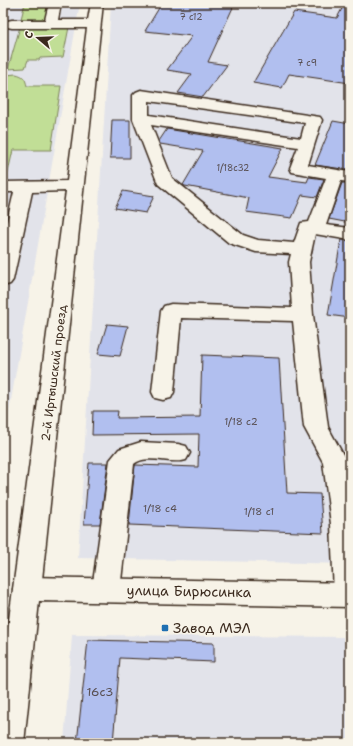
<svg xmlns="http://www.w3.org/2000/svg" width="353" height="746" font-family="'Shantell Sans',sans-serif">
  <rect width="100%" height="100%" fill="#f7f3e8"/>
  <filter id="ink" filterUnits="userSpaceOnUse"><feTurbulence type="fractalNoise" baseFrequency=".025" numOctaves="2"/><feDisplacementMap in="SourceGraphic" scale="8" xChannelSelector="R" yChannelSelector="G"/><feConvolveMatrix kernelMatrix="1 2 1 2 8 2 1 2 1" color-interpolation-filters="sRGB"/></filter>
  <g filter="url(#ink)">
    <!-- built -->
    <path fill="#e2e3ea" d="M3,3H80L3,446Z
      M111,3H350V564L78,558Z
      M72,635L350,637V743H64Z"/>
    <!-- green -->
    <path fill="#c1de96" stroke="#7e845a" d="M25,3H49L46,19H21Z
      M20,27H69L63,57L40,58L39,60H28L25,68L8,69Z
      M16,74C24,76 25,78 27,86H61L51,150H13L6,181H3V85L6,75Z"/>
    <!-- building -->
    <path fill="#b1bfef" stroke="#3b2a1e" d="M162,3H235L208,62L227,65L203,97L178,93L192,74L167,70L192,36L145,31Z
      M345,3H350V83L289,74L282,88L253,83L294,12L337,18Z
      M112,120H130V158H110Z
      M333,121L350,124V170L315,165Z
      M167,129L283,148L268,177L307,182L309,177L324,179L317,197L302,195L292,218L246,212L249,198L185,186L183,185L203,151L160,144L159,141Z
      M342,183H350V223L329,219Z
      M123,191L154,196L146,213L115,208Z
      M341,240L350,241V318L328,315Z
      M107,324L128,326L120,356L98,354Z
      M202,355L279,358L287,493L320,494L323,533L129,525L135,465L198,467L199,434L92,435L93,411H118L117,418L200,417Z
      M89,463H108L100,524H84Z
      M88,640L214,643V662L120,658L113,743H77Z"/>
    <g fill="none" stroke-linecap="round" stroke-linejoin="round">
      <!-- minor casing -->
      <g stroke="#3b2a1e" stroke-width="3">
        <path id="minor" d="M49,3H61L58,20H88L91,3H103L41,589L37,598L27,601L17,598L13,589L66,191L32,192L13,280L10,284L3,286V239L14,192H3V182L67,181L87,28H12L7,27L5,24L7,21L12,20H45Z
          M141,90L320,117L322,120L308,165L350,172V182L341,181L326,225L350,228V240L315,234L309,262L313,315L328,427L347,462L350,480V605L338,603L334,594L331,524L323,462L304,427L293,321L181,318L174,392L171,398L163,400L155,398L152,392L161,311L164,306L171,304L292,308L289,262L291,254L256,252L229,243L158,184L133,119V95L136,92ZM149,101L305,123L301,138L149,115ZM151,125L298,147L290,168L292,172L326,178L309,222L301,223L294,243L258,240L243,235L172,178Z
          M141,442L178,444L186,446L190,453L186,460C171,465 147,453 134,464L120,590L116,599L106,602L96,599L92,590L110,460L119,449Z"/>
      </g>
      <!-- major casing -->
      <g stroke="#3b2a1e" stroke-width="3">
        <path id="major" d="M27,577L350,583V607L39,601L24,743H3V665L13,589L17,580Z"/>
      </g>
      <!-- minor -->
      <use href="#minor" fill="#f7f3e8" fill-rule="evenodd"/>
      <!-- major -->
      <use href="#major" fill="#f7f3e8" fill-rule="evenodd"/>
    </g>
  </g>
  <!-- markers -->
  <rect fill="#1f6fb2" stroke="#f7f3e8" stroke-width="1.5" x="161" y="624" width="8" height="8" rx="2"/>
  <g text-anchor="middle" stroke-width="3" stroke-linejoin="round" paint-order="stroke">
    <!-- far-number labels -->
    <g font-size="9" fill="#584f52">
      <text x="191" y="20">7 с12</text>
      <text x="307" y="66">7 с9</text>
      <text x="233" y="171">1/18с32</text>
    </g>
    <!-- number labels -->
    <g font-size="10" fill="#584f52">
      <text x="241" y="425">1/18 с2</text>
      <text x="160" y="512">1/18 с4</text>
      <text x="259" y="515">1/18 с1</text>
    </g>
    <!-- street labels -->
    <g font-size="12" fill="#3b2a1e" stroke="#f7f3e8">
      <text transform="translate(54 373) rotate(-83)" y="4">2-й Иртышский проезд</text>
    </g>
    <!-- near-number labels -->
    <g font-size="12" fill="#584f52">
      <text x="100" y="696">16с3</text>
    </g>
    <!-- near-street labels -->
    <g font-size="14" fill="#3b2a1e" stroke="#f7f3e8">
      <text transform="translate(189 591) rotate(1)" y="5">улица Бирюсинка</text>
    </g>
    <!-- near-poi labels -->
    <g font-size="14" fill="#3b2a1e" stroke="#f7f3e8" text-anchor="start">
      <text x="173" y="633">Завод МЭЛ</text>
    </g>
  </g>
  <!-- margin -->
  <rect width="353" height="746" fill="none" stroke="#f7f3e8" stroke-width="16"/>
  <rect x="8" y="8" width="337" height="730" fill="none" stroke="#3b2a1e" stroke-width="1.5" filter="url(#ink)"/>
  <!-- north arrow -->
  <g transform="translate(38 38) rotate(289)" stroke="#f7f3e8" stroke-width="3" paint-order="stroke">
  <path d="M0-3L7 15L0 10L-7 15Z" fill="#3b2a1e"/>
  <text y="-6" font-size="11" font-weight="bold" text-anchor="middle" fill="#3b2a1e">С</text>
  </g>
</svg>
